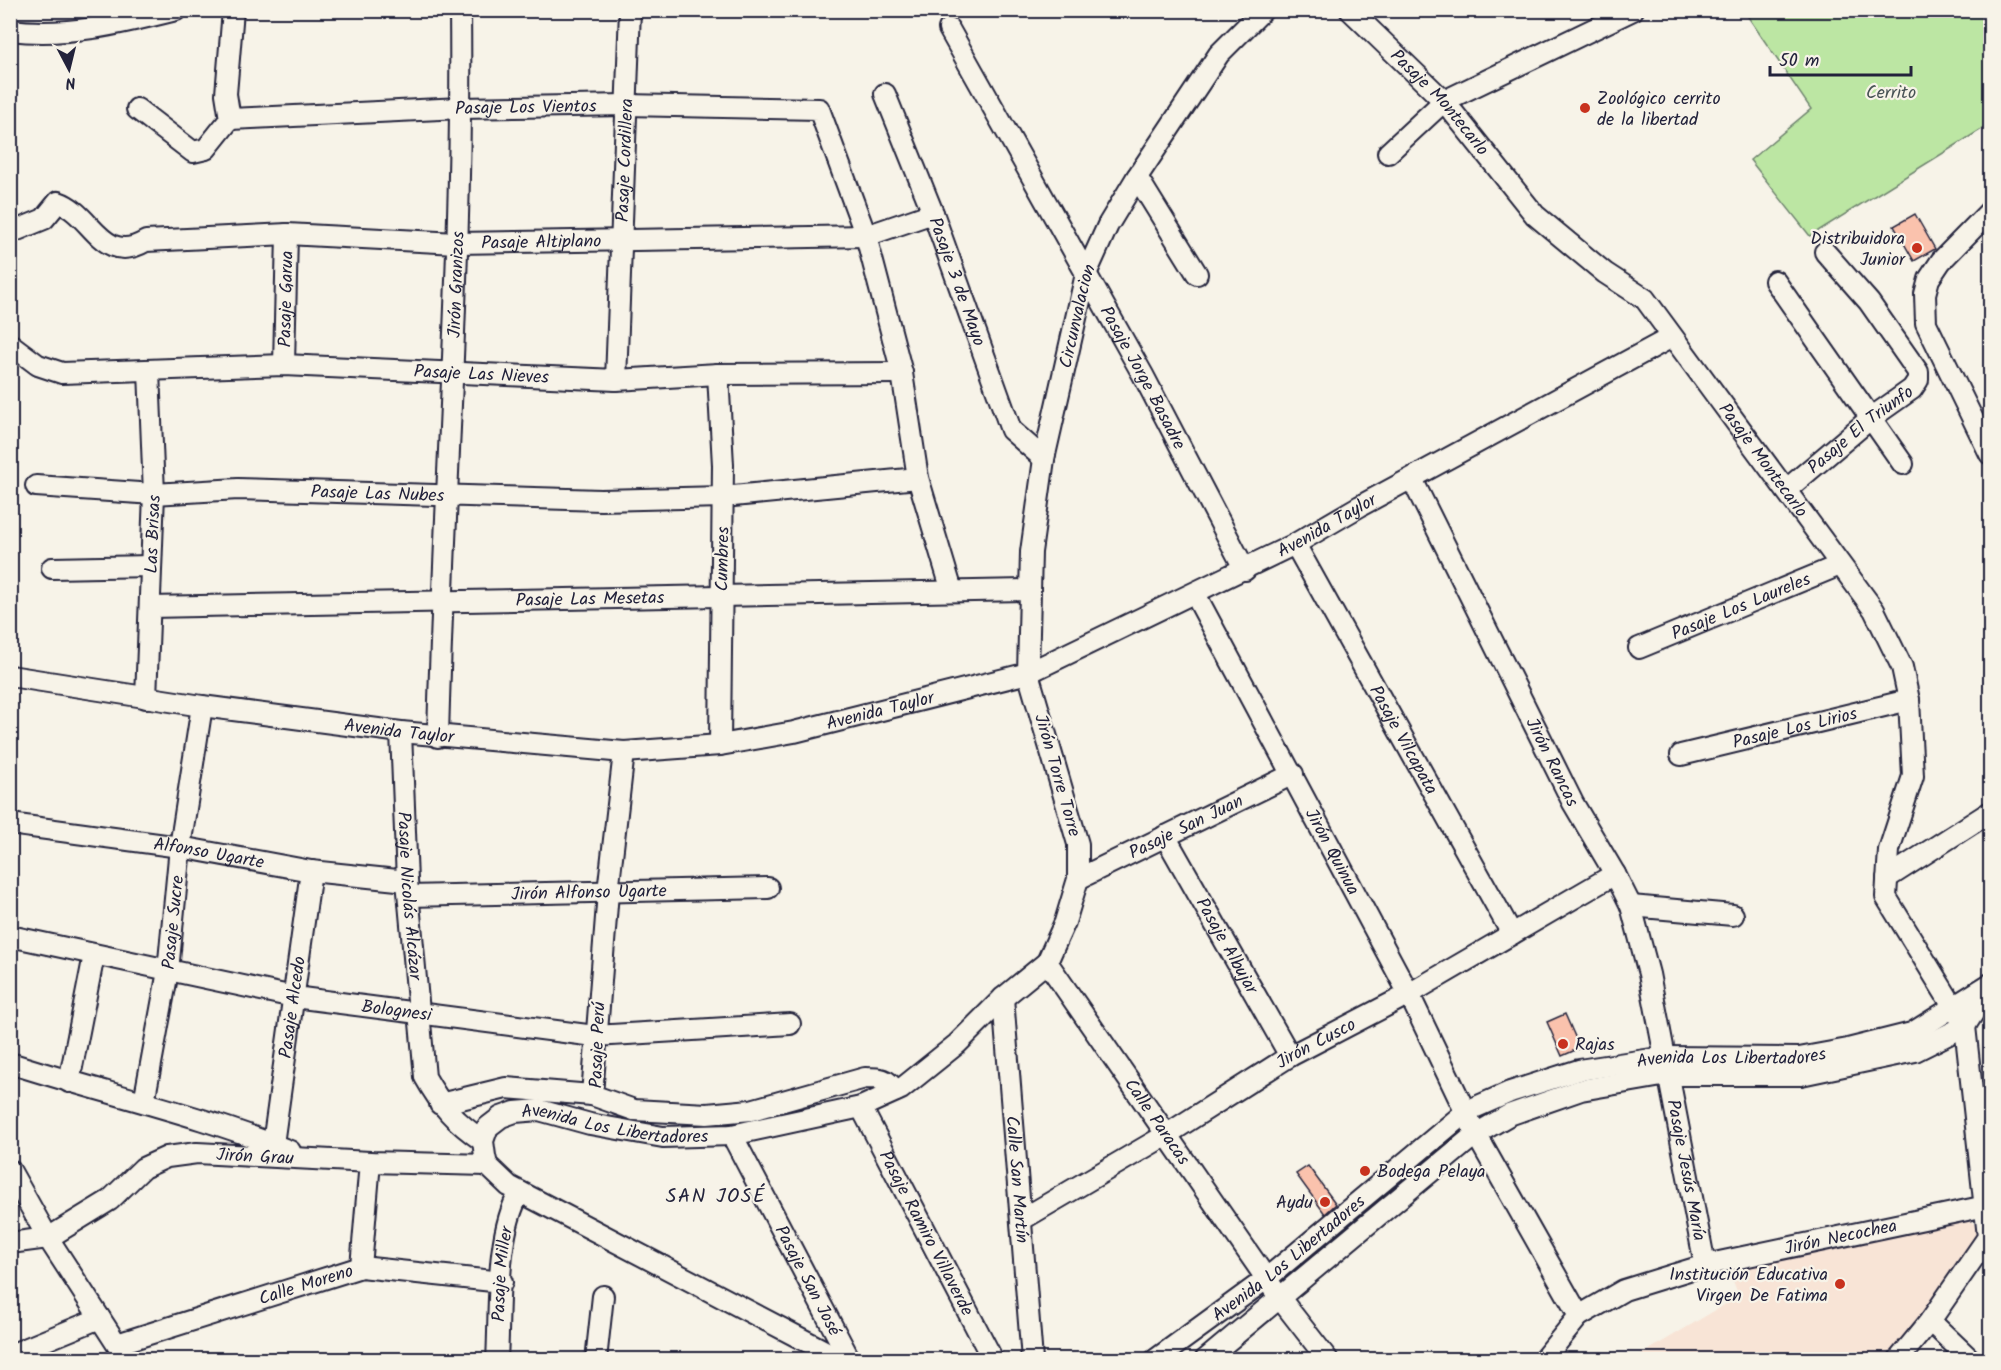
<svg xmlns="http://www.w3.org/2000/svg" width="2001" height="1370" font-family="Kalam,sans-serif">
  <rect width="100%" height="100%" fill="#f7f3e8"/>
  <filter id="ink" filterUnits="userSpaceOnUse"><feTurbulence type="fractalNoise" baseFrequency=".0167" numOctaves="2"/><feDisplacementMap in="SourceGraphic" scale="12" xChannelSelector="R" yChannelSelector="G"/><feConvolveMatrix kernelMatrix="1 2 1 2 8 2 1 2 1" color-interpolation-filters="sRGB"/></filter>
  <g filter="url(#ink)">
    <!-- built -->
    <path fill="#f8e4d6" d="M1960,1215L1973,1223L1981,1233L1889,1359L1632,1360L1739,1296L1729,1271Z"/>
    <!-- green -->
    <path fill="#bce6a3" stroke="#6f846f" stroke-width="1.5" d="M1744,11H1990V124L1810,236L1750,160L1811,109Z"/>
    <!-- building -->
    <path fill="#fac2ad" stroke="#22223b" stroke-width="1.5" d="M1915,214L1935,249L1914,261L1894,226Z
      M1565,1014L1580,1048L1562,1056L1547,1022Z
      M1308,1166L1336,1204L1325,1214L1296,1174Z"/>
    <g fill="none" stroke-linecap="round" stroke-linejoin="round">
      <!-- minor casing -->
      <g stroke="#22223b" stroke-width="24">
        <g id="minor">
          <path id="s1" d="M1350,10L1444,101L1535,215L1605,273L1645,299L1874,610L1902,667L1909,700L1913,776L1889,850L1886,897L1965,1026L1988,1237L1930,1321L1898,1360"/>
          <path id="s2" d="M949,29L1143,375L1245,570"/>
          <path d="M10,30C68,37 120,24 176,10"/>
          <path id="s3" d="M885,94L933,213L1011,430L1044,459"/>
          <path d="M137,109L193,152L206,149L230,119L226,94L233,10"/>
          <path id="s4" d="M230,119L461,108L626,105L819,109L866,236L902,373L918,478L952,591"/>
          <path d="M1388,153L1444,101L1633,10"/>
          <path d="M1137,177L1197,274"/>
          <path d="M1990,211L1941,261L1929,279L1925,294L1926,323L1990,454"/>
          <path id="s5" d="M10,233L44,219L58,202C92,213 102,267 146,241L287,234L457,243L866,236L933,213"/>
          <path d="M1775,281L1903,464"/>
          <path id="s6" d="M10,344L38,365L62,373L284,365L616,380L718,374L902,373"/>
          <path id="s7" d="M284,365L287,234"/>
          <path d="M718,374L723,465L720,745"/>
          <path id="s8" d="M616,380L630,10"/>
          <path id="s9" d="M1412,479L1573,803L1615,874L1631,906L1649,974L1705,1265"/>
          <path id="s10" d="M36,486L154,494L238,489L601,500L723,497L918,478"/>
          <path id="s11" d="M1786,490L1871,418L1912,389L1918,380V372L1869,302L1825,252"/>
          <path id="s12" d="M1295,544L1512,934"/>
          <path d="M52,568L151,566"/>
          <path id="s13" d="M1195,594L1409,994L1476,1134L1579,1316"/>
          <path id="s14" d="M150,607L1030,590"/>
          <path id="s15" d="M1639,648L1840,565"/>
          <path id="s16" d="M10,676L202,706L401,732L624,752L720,745L794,732L1028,673L1295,544L1360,506L1672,337"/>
          <path id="s17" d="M146,698L154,494L149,371"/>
          <path id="s18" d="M401,732L407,881L425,1077C442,1107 454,1121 483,1141"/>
          <path id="s19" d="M438,737C444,494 463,253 460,10"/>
          <path d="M624,752L608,892L592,1095L634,1110L707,1114L751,1110L865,1078C880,1078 887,1078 896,1091"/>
          <path id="s20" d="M1681,755L1909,700"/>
          <path id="s21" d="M10,824L180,847L311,871L407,881"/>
          <path id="s22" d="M1165,836L1290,1056"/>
          <path d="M1887,878L1990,812"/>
          <path id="s23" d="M1078,879L1293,774"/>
          <path id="s24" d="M409,896L768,888"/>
          <path d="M1631,906L1733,915"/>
          <path id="s25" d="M10,936L294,997L595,1036L790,1024"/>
          <path id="s26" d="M1047,962L1279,1297L1328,1360"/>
          <path id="s27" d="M1003,998L1032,1360"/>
          <path d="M10,1063C103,1093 199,1114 290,1151"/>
          <path d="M69,1082L94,955"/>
          <path id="s28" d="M144,1102L168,971L180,847L202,706"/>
          <path d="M440,1104L506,1088L592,1095"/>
          <path id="s29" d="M861,1107L993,1360"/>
          <path id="s30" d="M732,1135L850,1360"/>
          <path id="s31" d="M273,1144L311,871"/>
          <path d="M10,1170L48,1238L127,1360"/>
          <path id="s32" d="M1021,1220L1166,1135L1290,1056L1409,994L1615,874"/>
          <path id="s33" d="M10,1243L48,1238L110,1200L143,1168L167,1157L197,1153L370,1162L487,1165"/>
          <path d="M361,1267L370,1162"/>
          <path d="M1930,1321L1971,1360"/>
          <path id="s34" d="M117,1344L361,1267L502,1282"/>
          <path d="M10,1355L100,1318"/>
          <path id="s35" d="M497,1360C500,1310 495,1234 520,1192"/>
          <path d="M596,1360L603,1296"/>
          <path id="s36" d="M842,1360L509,1186L487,1165L485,1156L483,1141L488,1127L501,1117L515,1112L539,1110L590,1124L663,1137L732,1135L861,1107L901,1089L957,1044L1003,998L1047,962L1065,922L1078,879V844L1028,673L1031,552L1044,459L1086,274L1108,225L1137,177L1219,54L1263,10"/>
          <path id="s37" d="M1155,1360L1266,1279L1467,1111L1510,1092L1579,1070L1665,1057L1799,1058L1848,1049L1912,1033L1990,984"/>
          <path d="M1205,1360L1476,1134L1509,1115L1581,1090L1668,1075H1801L1915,1051L1965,1026L1988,990"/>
          <path id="s38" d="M1543,1360L1579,1316L1624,1290L1705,1265L1986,1206"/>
        </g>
      </g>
      <!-- minor -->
      <use href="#minor" stroke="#f7f3e8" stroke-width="20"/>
    </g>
  </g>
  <!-- markers -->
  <g fill="#c8321e" stroke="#f7f3e8" stroke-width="2">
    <circle cx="1585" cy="108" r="6"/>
    <circle cx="1917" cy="248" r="6"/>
    <circle cx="1563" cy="1044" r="6"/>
    <circle cx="1365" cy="1171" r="6"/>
    <circle cx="1325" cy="1202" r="6"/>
    <circle cx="1840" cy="1284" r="6"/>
  </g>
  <g text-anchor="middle" stroke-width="4.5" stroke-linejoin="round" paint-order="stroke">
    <!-- park labels -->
    <g font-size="18" fill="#485355" stroke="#f7f3e8">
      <text x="1891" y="98">Cerrito</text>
    </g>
    <!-- poi labels -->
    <g font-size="18" fill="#22223b" stroke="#f7f3e8" text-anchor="start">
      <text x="1597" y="104">Zoológico cerrito<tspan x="1597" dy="21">de la libertad</tspan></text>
      <text x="1905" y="244" text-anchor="end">Distribuidora<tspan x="1905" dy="21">Junior</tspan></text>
      <text x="1575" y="1050">Rajas</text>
      <text x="1377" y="1177">Bodega Pelaya</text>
      <text x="1313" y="1208" text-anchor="end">Aydu</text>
      <text x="1828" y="1280" text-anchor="end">Institución Educativa<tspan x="1828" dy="21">Virgen De Fatima</tspan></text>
    </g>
    <!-- street labels -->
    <g font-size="18" fill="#22223b" stroke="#f7f3e8">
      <text dy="6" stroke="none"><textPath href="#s1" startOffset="129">Pasaje Montecarlo</textPath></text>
      <text dy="6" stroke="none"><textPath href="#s4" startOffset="296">Pasaje Los Vientos</textPath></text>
      <text dy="6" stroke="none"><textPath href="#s8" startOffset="220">Pasaje Cordillera</textPath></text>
      <text dy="6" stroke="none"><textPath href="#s5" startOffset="560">Pasaje Altiplano</textPath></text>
      <text dy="6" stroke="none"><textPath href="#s3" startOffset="201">Pasaje 3 de Mayo</textPath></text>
      <text dy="6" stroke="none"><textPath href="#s19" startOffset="453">Jirón Granizos</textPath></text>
      <text dy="6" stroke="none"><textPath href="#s7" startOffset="66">Pasaje Garua</textPath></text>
      <text dy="6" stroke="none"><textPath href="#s36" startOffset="1730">Circunvalacion</textPath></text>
      <text dy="6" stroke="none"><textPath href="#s6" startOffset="480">Pasaje Las Nieves</textPath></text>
      <text dy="6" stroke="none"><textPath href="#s2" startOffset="399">Pasaje Jorge Basadre</textPath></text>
      <text dy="6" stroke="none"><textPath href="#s11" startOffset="96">Pasaje El Triunfo</textPath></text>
      <text dy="6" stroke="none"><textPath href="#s1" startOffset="615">Pasaje Montecarlo</textPath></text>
      <text dy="6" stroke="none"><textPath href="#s10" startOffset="342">Pasaje Las Nubes</textPath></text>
      <text dy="6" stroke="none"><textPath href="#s16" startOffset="1365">Avenida Taylor</textPath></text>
      <text dy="6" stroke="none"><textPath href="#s17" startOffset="164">Las Brisas</textPath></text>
      <text transform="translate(722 559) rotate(-89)" y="6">Cumbres</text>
      <text dy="6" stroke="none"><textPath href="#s14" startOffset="440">Pasaje Las Mesetas</textPath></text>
      <text dy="6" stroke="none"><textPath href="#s15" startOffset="110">Pasaje Los Laureles</textPath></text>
      <text dy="6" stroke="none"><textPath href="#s16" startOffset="879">Avenida Taylor</textPath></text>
      <text dy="6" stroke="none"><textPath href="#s20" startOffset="117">Pasaje Los Lirios</textPath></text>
      <text dy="6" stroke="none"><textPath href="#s16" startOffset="393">Avenida Taylor</textPath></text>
      <text dy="6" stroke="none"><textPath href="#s12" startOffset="224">Pasaje Vilcapata</textPath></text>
      <text dy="6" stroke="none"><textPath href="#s9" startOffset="316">Jirón Rancas</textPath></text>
      <text transform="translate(1058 775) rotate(74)" y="6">Jirón Torre Torre</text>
      <text dy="6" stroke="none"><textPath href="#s23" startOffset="120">Pasaje San Juan</textPath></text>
      <text dy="6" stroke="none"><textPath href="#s13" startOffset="292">Jirón Quinua</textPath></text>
      <text dy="6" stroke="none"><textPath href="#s21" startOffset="201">Alfonso Ugarte</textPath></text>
      <text dy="6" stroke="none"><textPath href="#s24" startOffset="180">Jirón Alfonso Ugarte</textPath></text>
      <text dy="6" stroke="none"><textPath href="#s18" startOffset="164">Pasaje Nicolás Alcázar</textPath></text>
      <text dy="6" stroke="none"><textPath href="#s28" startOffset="182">Pasaje Sucre</textPath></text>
      <text dy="6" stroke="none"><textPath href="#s22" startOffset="126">Pasaje Albujar</textPath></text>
      <text dy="6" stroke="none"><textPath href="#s31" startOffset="138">Pasaje Alcedo</textPath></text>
      <text dy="6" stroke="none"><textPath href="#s25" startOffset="394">Bolognesi</textPath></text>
      <text dy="6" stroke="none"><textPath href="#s32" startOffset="344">Jirón Cusco</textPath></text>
      <text transform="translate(597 1045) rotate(-88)" y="6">Pasaje Perú</text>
      <text dy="6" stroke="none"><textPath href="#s37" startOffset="672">Avenida Los Libertadores</textPath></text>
      <text dy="6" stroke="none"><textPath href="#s26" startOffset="194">Calle Paracas</textPath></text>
      <text dy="6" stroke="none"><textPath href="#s36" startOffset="578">Avenida Los Libertadores</textPath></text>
      <text dy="6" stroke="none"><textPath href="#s33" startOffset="272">Jirón Grau</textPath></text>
      <text dy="6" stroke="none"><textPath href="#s9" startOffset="750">Pasaje Jesús María</textPath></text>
      <text dy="6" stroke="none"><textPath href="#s27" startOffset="182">Calle San Martín</textPath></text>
      <text dy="6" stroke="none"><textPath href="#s29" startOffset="142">Pasaje Ramiro Villaverde</textPath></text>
      <text dy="6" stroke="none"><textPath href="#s38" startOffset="332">Jirón Necochea</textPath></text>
      <text dy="6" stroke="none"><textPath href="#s37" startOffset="168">Avenida Los Libertadores</textPath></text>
      <text dy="6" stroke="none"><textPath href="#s35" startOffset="86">Pasaje Miller</textPath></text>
      <text dy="6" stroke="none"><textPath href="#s30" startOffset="164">Pasaje San José</textPath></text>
      <text dy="6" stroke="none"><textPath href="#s34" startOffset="198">Calle Moreno</textPath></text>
    </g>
    <!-- neighbourhood labels -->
    <g font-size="20" letter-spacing="1.5" fill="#22223b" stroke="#f7f3e8">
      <text x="716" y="1202">SAN JOSÉ</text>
    </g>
  </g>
  <!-- margin -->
  <rect width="2001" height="1370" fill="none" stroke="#f7f3e8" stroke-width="36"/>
  <rect x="18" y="18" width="1965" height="1334" fill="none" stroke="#22223b" stroke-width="2" filter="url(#ink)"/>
  <!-- north arrow -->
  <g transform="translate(69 69) rotate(173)" stroke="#f7f3e8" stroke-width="4.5" paint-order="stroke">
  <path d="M0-4.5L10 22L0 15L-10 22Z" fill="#22223b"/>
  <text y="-9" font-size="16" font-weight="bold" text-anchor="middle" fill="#22223b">N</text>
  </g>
  <!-- scale -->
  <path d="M1770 66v9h141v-9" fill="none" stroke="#22223b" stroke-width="3"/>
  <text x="1779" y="66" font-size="18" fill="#22223b" stroke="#f7f3e8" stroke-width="4.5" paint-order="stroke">50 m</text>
</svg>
